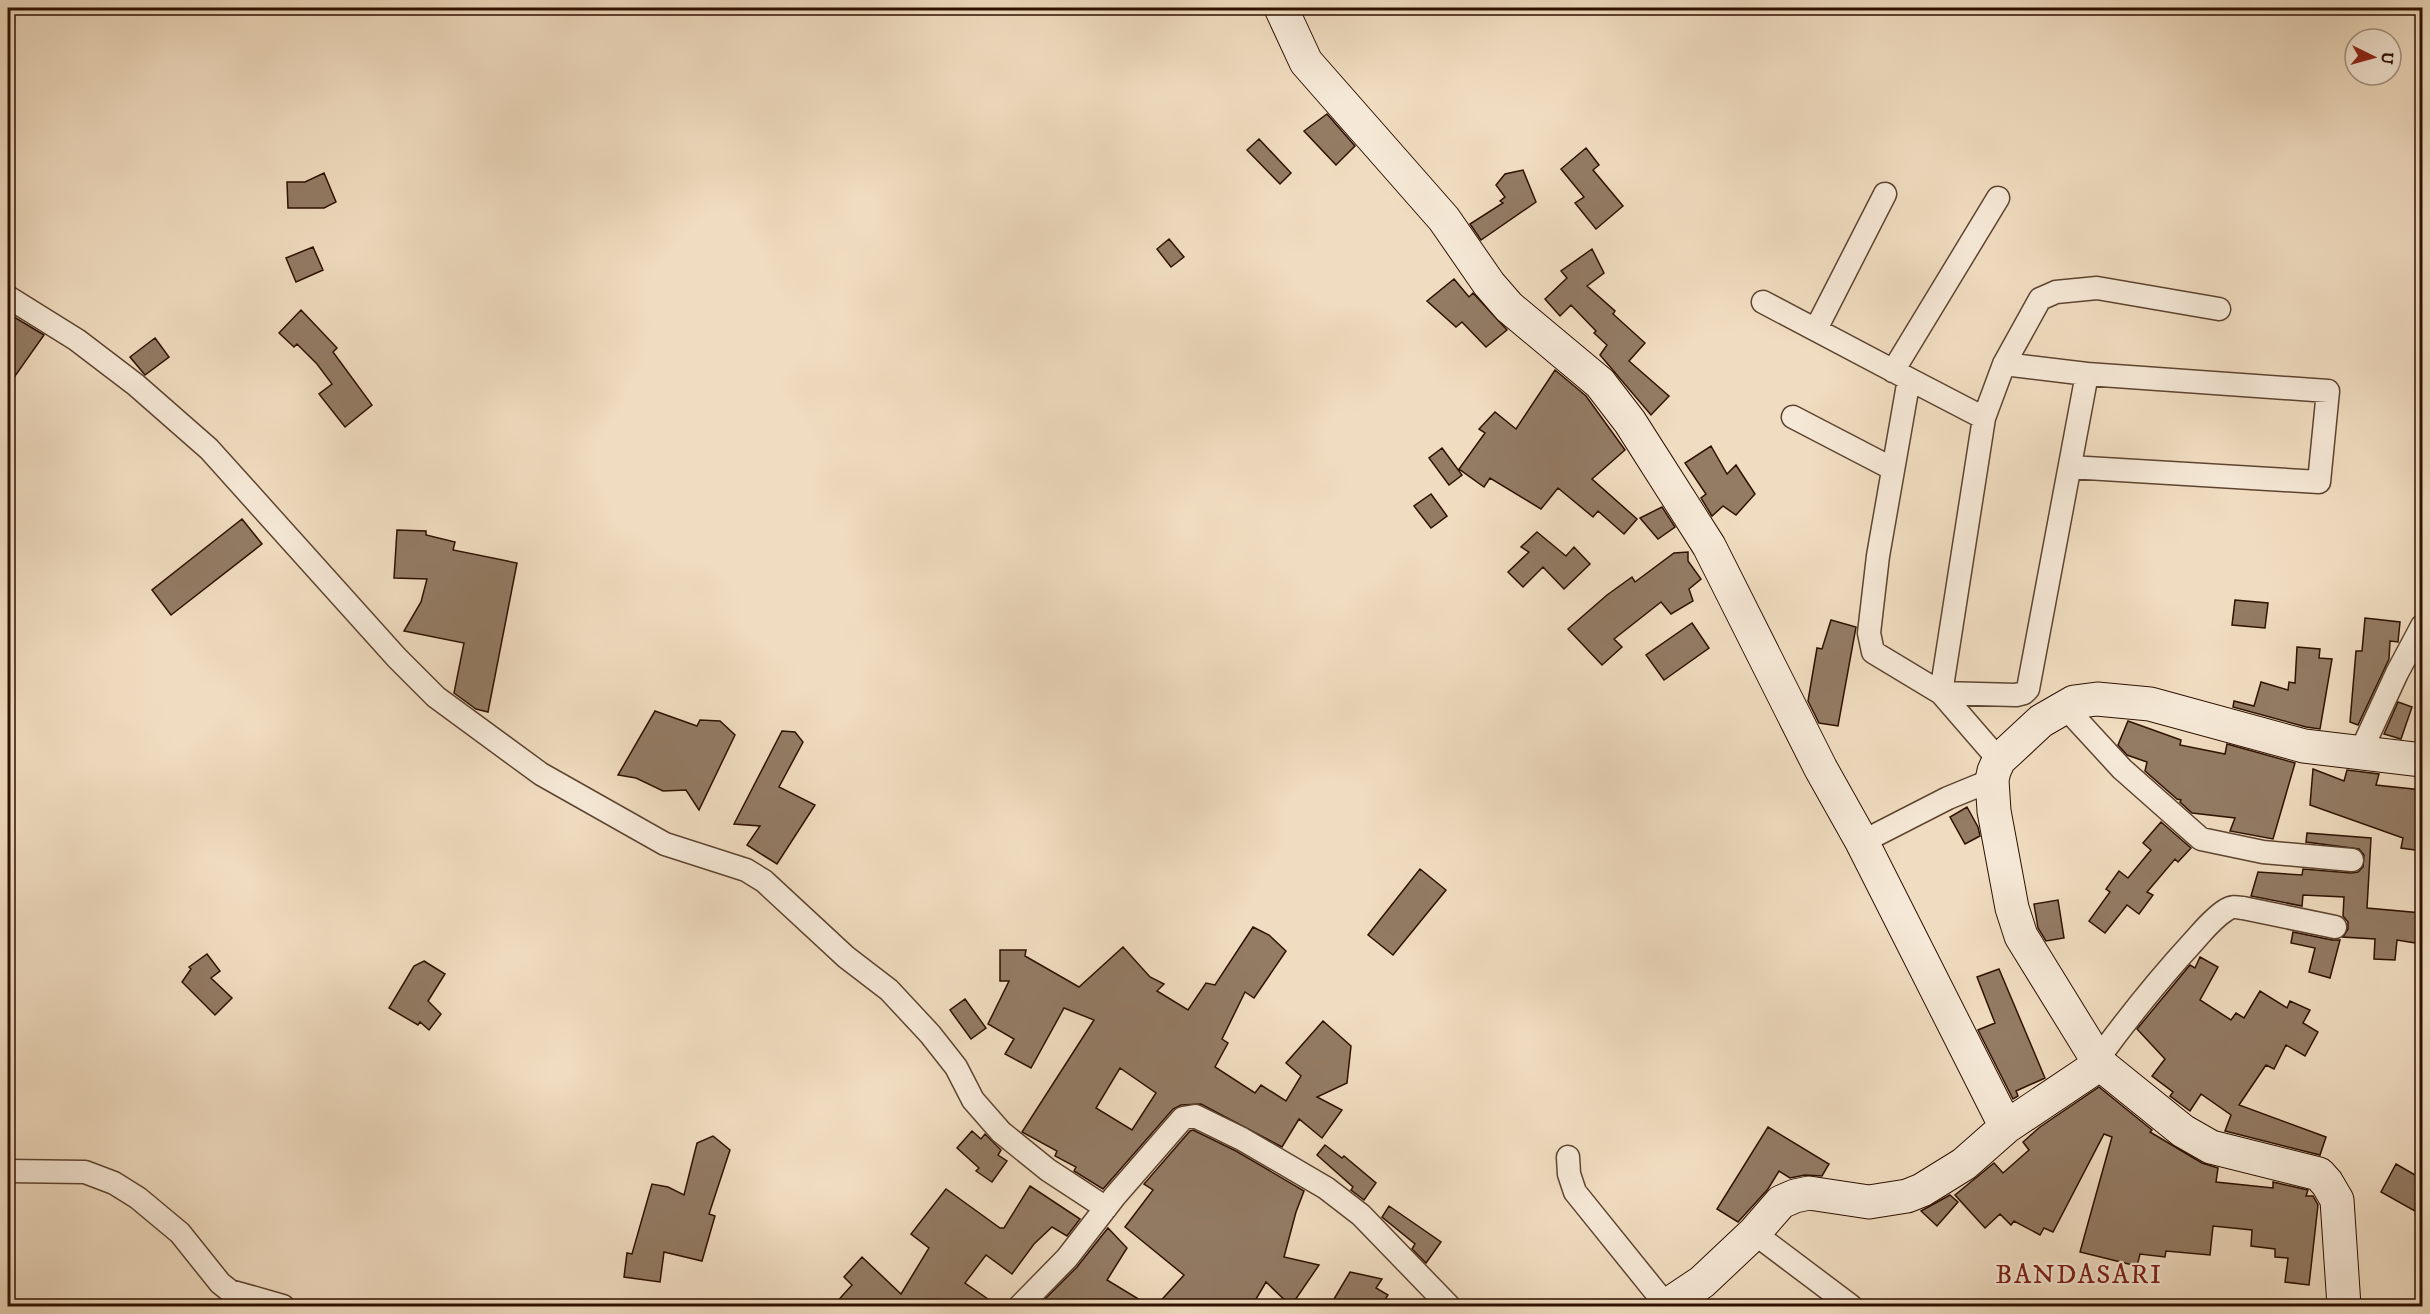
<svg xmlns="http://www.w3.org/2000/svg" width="2430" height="1314" font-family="'IM FELL DW Pica',serif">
  <rect width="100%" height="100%" fill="#f0dcc0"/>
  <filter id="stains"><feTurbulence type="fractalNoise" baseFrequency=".00333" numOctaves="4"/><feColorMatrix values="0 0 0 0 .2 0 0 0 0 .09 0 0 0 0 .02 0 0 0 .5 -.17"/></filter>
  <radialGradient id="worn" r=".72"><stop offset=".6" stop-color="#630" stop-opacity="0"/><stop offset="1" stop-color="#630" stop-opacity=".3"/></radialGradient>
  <!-- building -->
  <path fill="#937b64" stroke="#2e1100" stroke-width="1.5" fill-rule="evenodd" d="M1327,114L1355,146L1336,165L1304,131Z
    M1259,139L1291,173L1280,184L1247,150Z
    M1586,148L1599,165L1593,170L1623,206L1596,229L1575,203L1584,197L1561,169Z
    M1523,170L1536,202L1481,240L1470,224L1503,203L1500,201L1505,197L1496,185L1505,174Z
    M324,173L336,202L324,208H288L287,182H305Z
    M1169,239L1184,257L1171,267L1157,249Z
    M313,247L323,270L296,282L286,258Z
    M1592,249L1604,273L1587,286L1615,311L1613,314L1645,343L1629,361L1669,396L1651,415L1600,355L1607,345L1594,333L1596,331L1571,305L1560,316L1545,299L1567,278L1561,271Z
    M1454,279L1469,297L1473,293L1507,330L1486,347L1462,322L1456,327L1427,301Z
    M301,310L337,348L333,352L372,405L345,427L319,394L332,384L317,364L297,344L294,347L279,333Z
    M14,317L44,335L8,386V326Z
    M155,338L169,357L145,375L130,357Z
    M1555,370L1586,396L1625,450L1592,479L1637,519L1624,534L1598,511L1593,517L1558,488L1541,509L1490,478L1484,487L1459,469L1485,433L1479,429L1495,412L1516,429Z
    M1711,446L1727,474L1736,465L1755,494L1736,515L1723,506L1712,516L1701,498L1706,494L1685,463Z
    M1442,448L1462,475L1449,485L1429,458Z
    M1431,494L1447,516L1431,528L1414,506Z
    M1662,507L1675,527L1658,539L1640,518Z
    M242,519L262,544L171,615L152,590Z
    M397,530L426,531V535L455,542L453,550L517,563L488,712L476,709L454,693L464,643L404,631L421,602L427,579L394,578Z
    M1537,532L1566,556L1574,547L1590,564L1564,589L1543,567L1523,587L1508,572L1529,552L1521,547Z
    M1688,552V561L1701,579L1689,589L1693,601L1671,614L1661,602L1614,639L1622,647L1602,665L1568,629L1607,595L1632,577L1635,582L1674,553Z
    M2235,600L2268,603L2265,628L2232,625Z
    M2365,618L2400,622L2398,642L2390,641L2389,659L2358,725L2350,722L2356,651H2362Z
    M1831,620L1856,627L1838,726L1819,723L1808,701L1817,648L1822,649Z
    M1692,623L1709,648L1664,680L1646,655Z
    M2297,647L2320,649L2319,658L2332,659L2320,729L2306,727L2233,707L2234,701L2254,706L2261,682L2288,690L2289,682L2295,683Z
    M2398,702L2412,707L2401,739L2384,734Z
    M655,711L697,726L700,720L720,721L735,735L699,810L686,790L663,791L636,778L618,775Z
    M2128,721L2181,740L2180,745L2225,754L2227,744L2295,763L2273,839L2230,831L2235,818L2192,813L2180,802L2181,800L2177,799L2145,771L2147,762L2127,755L2118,745Z
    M782,731L795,732L803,742L779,787L815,805L777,864L747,845L760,826L734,824Z
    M2313,769L2344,781L2347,770L2379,774L2376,785L2422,790V851L2401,848L2403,838L2310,805Z
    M1967,807L1978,827L1980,836L1965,844L1950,817Z
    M2161,822L2191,848L2178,862L2175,859L2147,892L2153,895L2139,914L2127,905L2105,933L2089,921L2110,892L2106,889L2119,871L2128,878L2151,850L2143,843Z
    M2307,833L2371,838L2367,908L2422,913V944L2397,940L2395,960L2374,959L2375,939L2343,937L2348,929V922L2343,916L2344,897L2303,895L2302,906L2251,896L2258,872L2302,875L2303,869L2351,873L2358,872L2363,867L2364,855L2359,849L2306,842Z
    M1420,869L1446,890L1393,955L1368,935Z
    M2058,900L2064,938L2046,941L2038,928L2034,904Z
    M1253,927L1269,935L1286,951L1254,998L1245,992L1222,1039L1228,1043L1215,1067L1255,1093L1261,1085L1286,1101L1301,1076L1286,1063L1323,1021L1351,1046L1347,1083L1317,1097L1342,1110L1322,1138L1299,1119L1282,1147L1201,1104L1181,1105L1173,1109L1103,1189L1074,1171L1076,1167L1055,1156L1057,1151L1022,1132L1094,1020L1064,1008L1031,1068L1005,1054L1014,1039L988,1024L1009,981H1000V950H1026L1025,956L1079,987L1123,947L1150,977L1164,984L1157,991L1188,1010L1206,983L1215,985ZM1120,1068L1156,1093L1132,1130L1096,1108Z
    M2293,932L2332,940H2340L2330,978L2309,972L2315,948L2291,943Z
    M207,954L220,971L211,978L232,998L215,1015L182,982L191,969L189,967Z
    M2200,957L2218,967L2200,1000L2231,1020L2236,1013L2244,1018L2260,991L2287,1008L2290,1001L2310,1010L2303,1023L2318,1032L2305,1056L2286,1045L2274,1069L2266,1065L2239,1105L2326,1137L2320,1155L2225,1131L2231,1115L2201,1094L2190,1111L2170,1096L2173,1092L2152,1076L2165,1059L2137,1029L2190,965L2195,968Z
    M424,961L445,974L428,1001L441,1014L429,1030L420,1022L418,1025L389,1008L414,966Z
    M1999,969L2045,1078L2016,1091L2018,1096L2013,1099L1978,1030L1995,1023L1977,977Z
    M965,999L986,1028L971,1039L950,1010Z
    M2099,1087L2152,1130L2150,1132L2202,1163L2218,1168L2216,1182L2273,1188V1182L2308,1190L2306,1196H2313L2318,1205L2309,1285L2285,1282L2288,1258L2275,1257V1249L2251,1246L2252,1230L2213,1226L2210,1255L2166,1251L2165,1257L2140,1254L2137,1266L2080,1252L2112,1137L2104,1134L2053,1232L2044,1228L2040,1235L2014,1221L2011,1225L2000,1214L1985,1228L1955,1195L1994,1163L2003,1173L2029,1150L2023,1142L2040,1127Z
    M1768,1127L1829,1164L1822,1176L1805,1175L1790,1178L1779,1171L1768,1189L1738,1222L1717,1209Z
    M1193,1130L1236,1151L1304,1191L1296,1212L1284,1257L1319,1265L1291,1306L1266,1282L1252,1306H1156L1184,1275L1125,1227L1153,1190L1144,1184L1190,1131Z
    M972,1131L981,1139L985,1134L1001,1150L998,1155L1007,1161L992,1182L976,1171L979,1168L957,1148Z
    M713,1136L730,1150L709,1214L715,1216L702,1261L664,1252L660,1282L624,1277L627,1253L632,1254L652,1184L668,1187L684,1195L697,1143Z
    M1325,1145L1342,1158L1344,1156L1376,1183L1364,1200L1351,1190L1353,1187L1317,1155Z
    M2396,1164L2422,1179V1215L2381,1192Z
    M1030,1186L1080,1219L1067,1236L1052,1227L1034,1244L1012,1274L986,1255L965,1283L998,1306H833L852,1285L844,1277L862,1257L901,1294L929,1248L911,1234L946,1189L1000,1228H1004Z
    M1950,1195L1958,1202L1937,1226L1921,1211Z
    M1389,1206L1441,1242L1426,1263L1412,1249L1415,1244L1382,1217Z
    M1108,1228L1127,1248L1107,1280L1150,1306H1038L1077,1267Z
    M1350,1272L1382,1279L1376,1288L1388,1295L1381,1306H1347L1334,1299Z"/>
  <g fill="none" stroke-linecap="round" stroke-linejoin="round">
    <!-- street casing -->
    <g stroke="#5e4430" stroke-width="25">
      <path id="street" d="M8,297L77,340L136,385L209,449L397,658L436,697L541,774L665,844L746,870L764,881L846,957L889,990L930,1034L956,1067L973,1100L1001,1132L1048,1170L1106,1208
        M1763,302L1909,379L1878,556L1869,633L1873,652L1941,693L1999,760
        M1816,329L1885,194
        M2004,364L2087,374
        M1893,371L1998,198
        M1909,379L1984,418L1941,693L2016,695L2024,693L2028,689L2087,374L2328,391L2319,482L2070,467
        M1793,417L1893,469
        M1984,418L2004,364L2040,299L2056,292L2097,288L2219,309
        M2065,707L2122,769L2201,839L2263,852L2352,860
        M2360,753L2397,673L2422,626
        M1862,842L1948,798L1992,780
        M2097,1060C2127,1019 2159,979 2193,942C2203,931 2213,918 2226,910C2232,906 2236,907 2243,908L2335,927
        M1568,1157L1569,1174L1575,1192L1667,1306
        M8,1171L85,1172L114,1183L138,1198L180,1233L220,1283L230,1291L283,1306
        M1754,1233L1851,1306
        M1020,1306L1067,1258L1115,1196L1183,1118L1195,1116L1242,1139L1326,1188L1361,1215L1449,1306"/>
    </g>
    <!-- secondary casing -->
    <g stroke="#2e1100" stroke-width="35">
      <path id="secondary" d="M1281,8L1306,62L1444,219L1489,284L1509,307L1600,383L1630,422L1709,546L1821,769L1862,842L2006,1127
        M1666,1306L1702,1282L1754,1233L1781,1202L1795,1196L1809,1193L1869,1202L1907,1196L1922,1190L1964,1164L2006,1127L2100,1064
        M2344,1306L2337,1200L2327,1183L2319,1174L2211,1147L2183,1131L2100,1064L2021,936L2012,908L1994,811L1992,780L1994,771L1999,760L2041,721L2074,702L2097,699L2150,704L2304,746L2422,760"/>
    </g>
    <!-- street -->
    <use href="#street" stroke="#f5e8d6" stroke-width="22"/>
    <!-- secondary -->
    <use href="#secondary" stroke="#f5e8d6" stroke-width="33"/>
  </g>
  <g text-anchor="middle" stroke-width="4.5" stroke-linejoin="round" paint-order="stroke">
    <!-- quarter labels -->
    <g font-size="27" letter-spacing="1.5" fill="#7a1f14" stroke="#f5e8d6">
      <text x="2079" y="1283">BANDASARI</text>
    </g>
  </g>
  <!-- margin -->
  <rect width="2430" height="1314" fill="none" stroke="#f0dcc0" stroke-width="30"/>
  <rect x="9" y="9" width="2412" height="1296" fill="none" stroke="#2e1100" stroke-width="3"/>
  <rect x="15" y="15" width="2400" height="1284" fill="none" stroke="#2e1100" stroke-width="1.5"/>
  <!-- north arrow -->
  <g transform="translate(2373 57) rotate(95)"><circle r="28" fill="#f5e8d6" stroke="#a59280" stroke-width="1.5"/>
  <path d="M0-4.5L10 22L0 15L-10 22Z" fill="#8f2418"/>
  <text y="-9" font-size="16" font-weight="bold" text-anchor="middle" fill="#2e1100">U</text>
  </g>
  <rect width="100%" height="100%" filter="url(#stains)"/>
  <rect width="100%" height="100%" fill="url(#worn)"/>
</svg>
